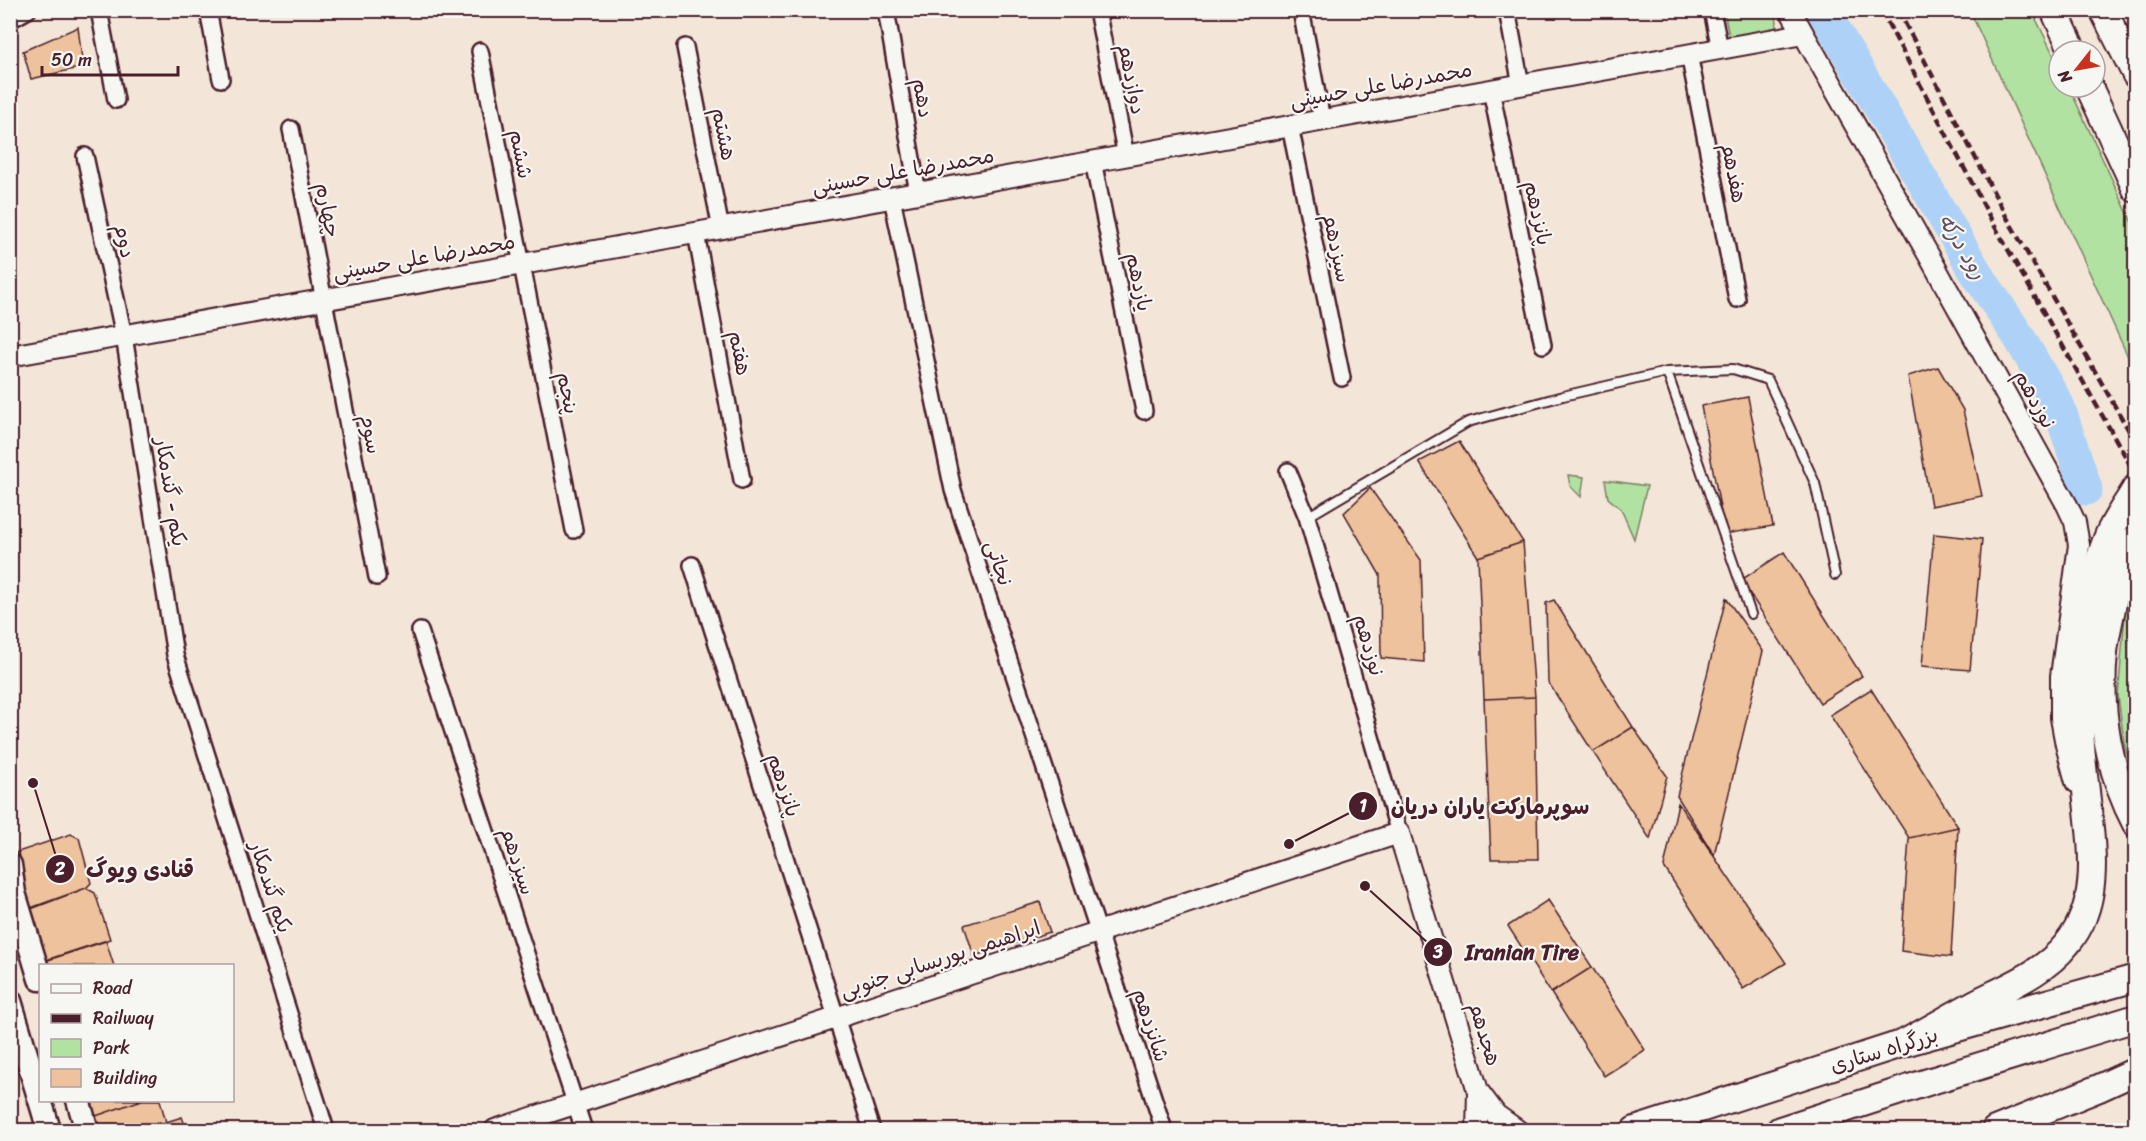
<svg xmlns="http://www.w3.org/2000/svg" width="2146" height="1141" font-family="Sriracha,'Playpen Sans Arabic',sans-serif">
  <rect width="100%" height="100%" fill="#f3e6d8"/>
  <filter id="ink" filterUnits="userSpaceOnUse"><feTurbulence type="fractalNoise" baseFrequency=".0167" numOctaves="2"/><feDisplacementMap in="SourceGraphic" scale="12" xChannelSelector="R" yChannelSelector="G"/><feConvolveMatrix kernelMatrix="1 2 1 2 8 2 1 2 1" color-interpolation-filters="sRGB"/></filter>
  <g filter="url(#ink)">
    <!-- green -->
    <path fill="#b1e2a2" stroke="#7e8066" stroke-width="1.5" d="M1724,11H1775L1777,22L1775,29L1730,41Z
      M1970,11H2032L2059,66V87H2069L2135,229V372Z
      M1568,475L1584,477L1581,497L1570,486Z
      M1605,480L1647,486L1634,539L1621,509L1608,498Z
      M2127,591L2136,602L2135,781L2124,742L2118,696Z"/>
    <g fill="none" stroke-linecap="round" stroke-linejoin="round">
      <!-- river -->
      <path stroke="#aed2f7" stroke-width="33" d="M1823,10L1977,274L2019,337L2058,405L2086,489"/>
    </g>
    <!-- building -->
    <path fill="#edc29c" stroke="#4a1f2b" stroke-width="1.5" d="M78,27L83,67L31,79L23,51Z
      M1938,367L1963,410L1982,496L1931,506L1908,376Z
      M1748,397L1773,526L1725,534L1701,406Z
      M1459,441L1523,542L1478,557L1419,462Z
      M1370,488L1421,560L1424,662L1381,658L1380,575L1344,513Z
      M1934,534L1982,539L1970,670L1922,666Z
      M1523,542L1535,697L1484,699L1478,557Z
      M1784,552L1862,676L1820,703L1741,580Z
      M1726,598L1763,651L1714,855L1677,796Z
      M1554,600L1633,727L1593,752L1548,682L1546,603Z
      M1871,689L1958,827L1909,838L1830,715Z
      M1535,697L1538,859H1491L1484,699Z
      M1633,727L1667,776L1650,839L1593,752Z
      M1678,803L1786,963L1743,989L1664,867Z
      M1958,827L1951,957L1901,951L1909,838Z
      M71,834L79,838L91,883L86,888L25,910L15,853Z
      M86,888L95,893L110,939L46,960L31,909Z
      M1548,900L1592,967L1551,993L1508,926Z
      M1040,902L1050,932L974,956L964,925Z
      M106,941L114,966H40L39,963Z
      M1592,967L1645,1050L1604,1076L1551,993Z
      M83,1100H142L90,1118Z
      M142,1100H160L166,1122L140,1130H92L90,1118Z
      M182,1117L187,1130H140L166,1122Z"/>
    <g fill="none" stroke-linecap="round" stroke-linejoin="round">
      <!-- service casing -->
      <g stroke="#4a1f2b" stroke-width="12">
        <path id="service" d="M1667,372L1751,614
          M1307,517L1468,422L1563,396L1667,372L1733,369L1768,380L1815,483L1835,575"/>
      </g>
      <!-- minor casing -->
      <g stroke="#4a1f2b" stroke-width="20">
        <path id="minor" d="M99,10L116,100
          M208,10L221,79
          M886,10L918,193
          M1097,10L1126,156
          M1301,10L1322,120
          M1507,10L1521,85
          M1712,10L1720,49
          M10,20L28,10
          M685,47L721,229
          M480,51L574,530
          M1689,54L1737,299
          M1491,90L1543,345
          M1290,126L1342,378
          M291,129L377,577
          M85,156L124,336L175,655L326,1130
          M1093,161L1144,411
          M892,198L953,490L1164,1130
          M696,233L742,480
          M1288,471L1307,517L1399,833
          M692,565L872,1130
          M420,631L584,1130"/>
      </g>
      <!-- tertiary casing -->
      <g stroke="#4a1f2b" stroke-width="24">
        <path id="tertiary" d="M1790,10L1928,254L2067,505L2075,522L2079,545L2061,676V718L2066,745L2076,782
          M10,356L1803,34
          M495,1130L1399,833L1478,1091L1496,1115L1517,1130
          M1477,1130L1478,1091"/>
      </g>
      <!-- secondary casing -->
      <g stroke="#4a1f2b" stroke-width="27">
        <path id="secondary" d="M10,865L14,893L40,979
          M10,1001L49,1130
          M78,1100L87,1130"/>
      </g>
      <!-- trunk casing -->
      <g stroke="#4a1f2b" stroke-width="30">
        <path id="trunk" d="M2054,10L2073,51
          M2103,10L2136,75
          M2089,87L2136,189
          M2136,538C2122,557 2116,585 2112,608C2109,623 2105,638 2104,653C2098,711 2109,773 2136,824
          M1904,1043C1928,1030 1952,1016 1976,1003C2007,987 2044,973 2067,944C2103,901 2091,843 2086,791C2082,761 2079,731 2079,701C2079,650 2089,582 2108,536C2115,519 2127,504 2136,488
          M1635,1130L1904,1043L2136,978
          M1780,1130L1931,1081L2136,1018
          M1995,1130L2099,1088L2136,1071"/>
      </g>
      <!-- service -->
      <use href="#service" stroke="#f6f6f2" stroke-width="8"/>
      <!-- minor -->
      <use href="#minor" stroke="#f6f6f2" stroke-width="15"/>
      <!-- tertiary -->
      <use href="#tertiary" stroke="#f6f6f2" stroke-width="20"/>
      <!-- secondary -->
      <use href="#secondary" stroke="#f6f6f2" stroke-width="22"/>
      <!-- trunk -->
      <use href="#trunk" stroke="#f6f6f2" stroke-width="26"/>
      <!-- rail -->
      <path stroke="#4a1f2b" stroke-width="4.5" stroke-dasharray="9 4.5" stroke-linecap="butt" d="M1881,10L1993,223L2136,475
        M1898,10L2006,216L2136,443"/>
    </g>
  </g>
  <g text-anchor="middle" stroke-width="4.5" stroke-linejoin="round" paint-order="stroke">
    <!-- street labels -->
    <g font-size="21" fill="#4a1f2b" stroke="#f6f6f2">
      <text transform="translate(1132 79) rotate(79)" y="7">دوازدهم</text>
      <text transform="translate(1381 85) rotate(-10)" y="7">محمدرضا علی حسینی</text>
      <text transform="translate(923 98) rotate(80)" y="7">دهم</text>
      <text transform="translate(724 134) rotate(79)" y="7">هشتم</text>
      <text transform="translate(521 154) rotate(79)" y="7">ششم</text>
      <text transform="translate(903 171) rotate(-10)" y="7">محمدرضا علی حسینی</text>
      <text transform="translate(1734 173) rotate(79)" y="7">هفدهم</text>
      <text transform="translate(328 210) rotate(79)" y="7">چهارم</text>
      <text transform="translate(1538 213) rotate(78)" y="7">پانزدهم</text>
      <text transform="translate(125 241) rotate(78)" y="7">دوم</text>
      <text transform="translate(1337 248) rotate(78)" y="7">سیزدهم</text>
      <text transform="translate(424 257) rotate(-10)" y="7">محمدرضا علی حسینی</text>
      <text transform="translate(1139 282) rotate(78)" y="7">یازدهم</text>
      <text transform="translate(740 353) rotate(79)" y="7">هفتم</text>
      <text transform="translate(568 393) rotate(79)" y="7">پنجم</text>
      <text transform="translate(2035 399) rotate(61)" y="7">نوزدهم</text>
      <text transform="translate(371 434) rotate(79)" y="7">سوم</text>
      <text transform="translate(171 492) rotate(81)" y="7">یکم - گندمکار</text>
      <text transform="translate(999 563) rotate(72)" y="7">نجاتی</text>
      <text transform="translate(1369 645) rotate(74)" y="7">نوزدهم</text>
      <text transform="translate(784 785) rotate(72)" y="7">پانزدهم</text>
      <text transform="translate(518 861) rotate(72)" y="7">سیزدهم</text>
      <text transform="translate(271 887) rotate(72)" y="7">یکم گندمکار</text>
      <text transform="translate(940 959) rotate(-18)" y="7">ابراهیمی پوربسابی جنوبی</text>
      <text transform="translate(1151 1025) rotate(72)" y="7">شانزدهم</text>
      <text transform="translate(1485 1034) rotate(73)" y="7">هجدهم</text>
      <text transform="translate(1884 1050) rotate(-17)" y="7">بزرگراه ستاری</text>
    </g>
    <!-- water labels -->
    <g font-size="22" font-style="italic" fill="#634c5e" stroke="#f6f6f2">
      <text transform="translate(1963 246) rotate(59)" y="8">رود درکه</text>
    </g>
  </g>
  <!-- callouts -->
  <path fill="none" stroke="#4a1f2b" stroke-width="2" d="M1289 844L1363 806M33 783L60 869M1365 886L1438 952"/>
  <g fill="#4a1f2b" stroke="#f6f6f2" stroke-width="2">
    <circle cx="1289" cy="844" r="6"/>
    <circle cx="33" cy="783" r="6"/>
    <circle cx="1365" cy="886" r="6"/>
    <circle cx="1363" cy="806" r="15"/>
    <circle cx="60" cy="869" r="15"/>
    <circle cx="1438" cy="952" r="15"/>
  </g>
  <g font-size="18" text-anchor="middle" font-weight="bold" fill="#fff">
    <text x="1363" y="812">1</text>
    <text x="60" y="875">2</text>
    <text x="1438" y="958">3</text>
  </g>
  <g font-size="22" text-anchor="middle" font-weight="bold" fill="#4a1f2b" stroke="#f6f6f2" stroke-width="4.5" stroke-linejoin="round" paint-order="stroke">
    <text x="1490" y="814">سوپرمارکت یاران دریان</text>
    <text x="140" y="877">قنادی ویوگ</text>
    <text x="1522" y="960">Iranian Tire</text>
  </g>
  <!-- margin -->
  <rect width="2146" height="1141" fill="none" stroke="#f6f6f2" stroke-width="36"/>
  <rect x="18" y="18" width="2110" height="1105" fill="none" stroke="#4a1f2b" stroke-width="2" filter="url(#ink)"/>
  <!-- legend -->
  <rect x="39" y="964" width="195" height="138" fill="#f6f6f2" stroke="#b1a0a2" stroke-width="1.5"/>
  <rect x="51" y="984" width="30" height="9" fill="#f6f6f2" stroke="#b1a0a2" stroke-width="1.5"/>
  <text x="93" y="994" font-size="18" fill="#4a1f2b">Road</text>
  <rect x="51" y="1014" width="30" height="9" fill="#4a1f2b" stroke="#b1a0a2" stroke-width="1.5"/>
  <text x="93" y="1024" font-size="18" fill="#4a1f2b">Railway</text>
  <rect x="51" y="1039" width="30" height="18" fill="#b1e2a2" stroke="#b1a0a2" stroke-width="1.5"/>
  <text x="93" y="1054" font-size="18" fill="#4a1f2b">Park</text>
  <rect x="51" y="1069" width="30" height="18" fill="#edc29c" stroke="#b1a0a2" stroke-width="1.5"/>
  <text x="93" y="1084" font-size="18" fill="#4a1f2b">Building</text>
  <!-- north arrow -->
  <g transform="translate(2077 69) rotate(239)"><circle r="28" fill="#f6f6f2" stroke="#b1a0a2" stroke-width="1.5"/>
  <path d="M0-4.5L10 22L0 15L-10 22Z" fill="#c8321e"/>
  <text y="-9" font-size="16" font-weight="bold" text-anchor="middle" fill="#4a1f2b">N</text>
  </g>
  <!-- scale -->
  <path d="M42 66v9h136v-9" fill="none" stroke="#4a1f2b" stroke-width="3"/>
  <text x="51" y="66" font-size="18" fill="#4a1f2b" stroke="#f6f6f2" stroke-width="4.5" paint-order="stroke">50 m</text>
</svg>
